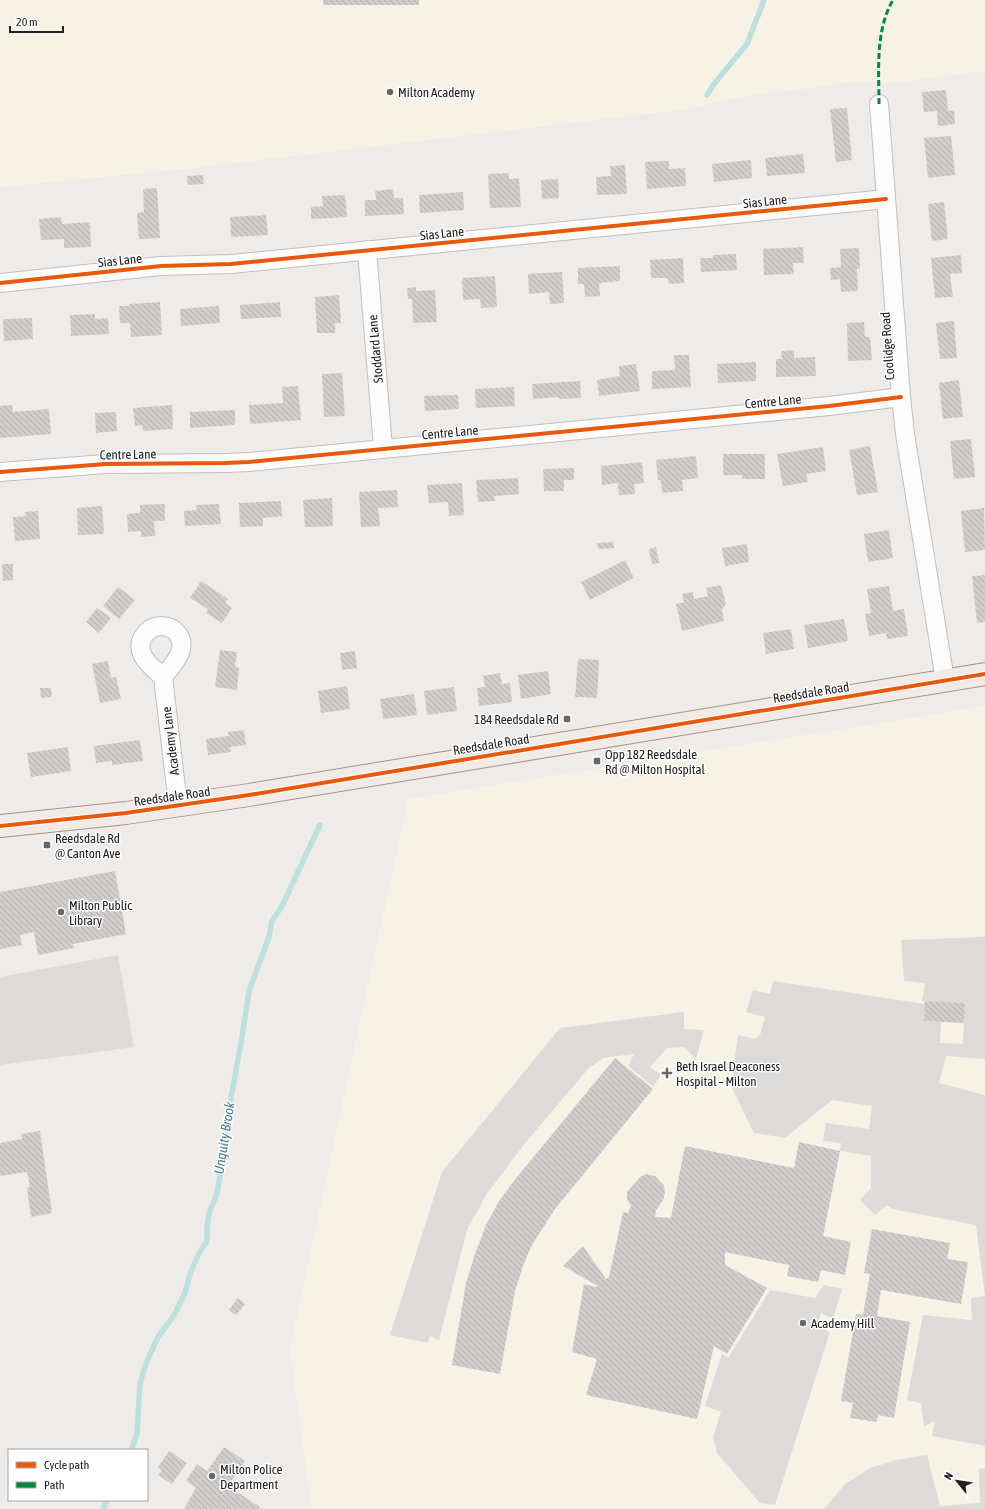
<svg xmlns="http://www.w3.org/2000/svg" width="985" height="1509" font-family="'Asap Condensed',sans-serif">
  <defs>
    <pattern id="building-back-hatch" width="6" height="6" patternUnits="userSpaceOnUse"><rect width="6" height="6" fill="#d1cdcc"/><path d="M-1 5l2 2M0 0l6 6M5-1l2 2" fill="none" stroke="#b3b0af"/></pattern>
  </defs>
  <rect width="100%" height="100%" fill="#eeebe9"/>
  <!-- education -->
  <path fill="#f6f2e6" d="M0,0H985V71L901,82H850L811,88L750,95L689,109L184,169L0,187Z
    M985,706V1509H311L290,1347L408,799Z"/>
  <!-- religious -->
  <path fill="#dcdbda" d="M985,937V1059L946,1056L939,1083L985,1095V1446L932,1436L935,1421L924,1426L921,1403L907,1400L923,1315L972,1320L971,1298L985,1296L976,1225L892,1209L887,1205L875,1215L860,1200L871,1188V1156L840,1151L841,1143L823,1141L826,1123L869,1129L872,1106L832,1100L785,1138L754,1133L731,1086L738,1035L755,1039L760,1035L765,1017L746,1012L753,990L770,994L773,981L925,1004V1021L941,1022L940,1043L963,1044L965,1004L922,1001L925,983L904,981L901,940Z
    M118,955L134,1047L0,1065V977Z
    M684,1012V1029L704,1030L696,1059L684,1047L667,1048L650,1067L661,1075L653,1086L628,1066L634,1054L603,1058L588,1069L526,1142L486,1195L467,1230L439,1340L430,1336L428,1343L390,1335L442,1172L560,1028Z
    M824,1285L842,1289L833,1319L821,1313L817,1327L830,1332L775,1505L760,1503L717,1453L713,1437L721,1412L705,1406L722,1354L729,1357L770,1290L815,1298Z
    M927,1455L940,1506L980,1503L979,1469L985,1468V1509H824L845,1484L870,1468L897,1460Z"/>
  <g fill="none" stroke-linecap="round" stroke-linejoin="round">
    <!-- stream -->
    <path stroke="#bfdede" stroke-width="5.5" d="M707,95L714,84L747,44L764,0
      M131,1450L137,1434L140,1383L147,1361L158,1337L173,1317L185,1293L190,1274L198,1255L207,1241V1228L209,1213L217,1193L221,1171L222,1148L242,1037L249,991L269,937L272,921L282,906L320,825
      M103,1509L107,1500"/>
  </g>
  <!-- building -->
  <path fill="url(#building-back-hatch)" d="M323,0H419V5H323Z
    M946,90L948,111L954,110L955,124L938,126L937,111L924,112L922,92Z
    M847,108L852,160L836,162L830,109Z
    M951,136L955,175L928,178L924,138Z
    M803,154L805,173L767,176L765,158Z
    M751,160L752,178L714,182L712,164Z
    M669,161V169L685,168L686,186L647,189L645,162Z
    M625,165L627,194L597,195L596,177L611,176L610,166Z
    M509,173V179L519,178L521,207L490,208L488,174Z
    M203,175L204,184L188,185L187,176Z
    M558,179L559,198L542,199L541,180Z
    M157,188L160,238L139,239L137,213L144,212L143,189Z
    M393,189L394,198H403L404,214L365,216V200H376L375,191Z
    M463,192L464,210L420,213L419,195Z
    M345,195L347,217L311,219V207L323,206L322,196Z
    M944,202L948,239L932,241L928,204Z
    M266,215L268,235L231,237L230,217Z
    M61,217L62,224L90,222L91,247L64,248V239L41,240L39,219Z
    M803,247L804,263H793L794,274L764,275L763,249Z
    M859,248L860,268L857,269L858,291L841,292L840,279L831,280L830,268L841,267L840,249Z
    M736,254L737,270L701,272L700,258H713V255Z
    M961,255L962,273L950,274L953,297L935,298L931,258Z
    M683,258L684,283L669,284L668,278H651L650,260Z
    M620,266V281L599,283L600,296L585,297L584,284H578V268Z
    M562,272L564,303L550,304L549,292L529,294L528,274Z
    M495,276L497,307L481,308L480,299L463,300L462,278Z
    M416,287V291L435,290L437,322L413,323L412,299H408L407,288Z
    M339,295L341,323H335V333H317L315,297Z
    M160,302L162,335L131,337L130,323H120L119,306H129V304Z
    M280,302L281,317L241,319L240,305Z
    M219,306L220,323L181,326L180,309Z
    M95,314V319L108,318L109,334L71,336L70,315Z
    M32,318L33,339L4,341L3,319Z
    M954,321L957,358L940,359L936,323Z
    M864,322L865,337H870L872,360L848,361L847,323Z
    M794,350V358L815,357L816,376L776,377V359H782L781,351Z
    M674,355H689L691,387L652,389V371L675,370Z
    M756,362V381L718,383L717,364Z
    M636,364L640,391L599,396L597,380L620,376L619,366Z
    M342,373L345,416L324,417L322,374Z
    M959,380L963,417L943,419L939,383Z
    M580,381L581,398L559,399V397L533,399L532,384Z
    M298,386L301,420L250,424L249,405L283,403L282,387Z
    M514,387L515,406L476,408L475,389Z
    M458,395L459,409L425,411L424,396Z
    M12,405L13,412L49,409L51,434L0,438V406Z
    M172,405L173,429L143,431L142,425L135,426L133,408Z
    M235,410V425L190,428V412Z
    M116,412L117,431L96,433L95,413Z
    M971,439L975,477L954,479L950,441Z
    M870,446L878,492L857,495L849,450Z
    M823,447L826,471L806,474L808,482L783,486L777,454Z
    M723,454H765V479H742V475H723Z
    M696,456L698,478L682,480L683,491L662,493L661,480H658L656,460Z
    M642,462L644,483L634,484L635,494L619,495L618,483L602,485L601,466Z
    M574,468V480H564V491H544L543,469Z
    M518,478L519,494L494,496L495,501L478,502L476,480Z
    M462,483L464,515L449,516L448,502L429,503L427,485Z
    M397,490L398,507L378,508L380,526L361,527L359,492Z
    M332,498L333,526L305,527L303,500Z
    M281,501L282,516L263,518V526L240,527L239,503Z
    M165,504V521H154L155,536L141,537V531L128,532L127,514L140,513V505Z
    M219,504L221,524L185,526L184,511L197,510L196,505Z
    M102,506L104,534L78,535L77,508Z
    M984,508L985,550L965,552L961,511Z
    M38,511L40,539L15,541L13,517L26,516L25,512Z
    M889,530L893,558L868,562L864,534Z
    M613,542L614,548L598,549L597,543Z
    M747,544L749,562L725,566L722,548Z
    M656,547L659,563L652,564L649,549Z
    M625,560L634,578L590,600L581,582Z
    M2,564H13V580L3,581Z
    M985,575V622L977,623L972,576Z
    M201,581L228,599L225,603L232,608L222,623L206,613L208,609L190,598Z
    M721,585L726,604L722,609L724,621L682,631L676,604L684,602L682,594L693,592L694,599L708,596L706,588Z
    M889,586L893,611L904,609L908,636L887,639L886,633L869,636L865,614L871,613L867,589Z
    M118,587L135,600L119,619L103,606Z
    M97,608L111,618L99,633L86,622Z
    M844,619L848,641L808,648L804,625Z
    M791,629L794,649L766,654L763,633Z
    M220,650L237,652L235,667L239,668L237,690L215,687Z
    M355,651L357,668L342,670L340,653Z
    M578,659L599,660L597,698L575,697Z
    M108,661L111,678L116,677L121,699L100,703L92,664Z
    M548,671L551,694L521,699L518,675Z
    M500,673L502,684L510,683L512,702L479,706L477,688L485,687L483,676Z
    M347,686L350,709L321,713L318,691Z
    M454,687L457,711L427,715L424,691Z
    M40,688H51L52,697L41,698Z
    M414,694L417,715L383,719L380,699Z
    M244,730L246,745L230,747L231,752L208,755L206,739L229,736L228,732Z
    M140,740L143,761L112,765V761L96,763L94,746Z
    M68,747L71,771L31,777L27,753Z
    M115,871L126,934L73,944L74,948L38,955L34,932L20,935L22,945L0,949V892Z
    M925,1001L965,1003L964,1023L924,1021Z
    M615,1058L653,1089L555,1209L532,1245L523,1266L515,1291L500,1374L452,1365L466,1283L475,1254L486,1225L499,1201L517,1177Z
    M40,1131L52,1213L31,1217L27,1188L30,1187L27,1172L0,1176V1143L22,1139L21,1134Z
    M799,1142L840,1151L823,1236L851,1242L845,1275L821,1270L818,1282L787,1276L789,1265L725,1252V1265L767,1288L727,1354L714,1346L697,1419L586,1395L597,1359L572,1352L584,1284L595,1287L598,1286L563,1266L583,1246L606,1279L609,1277L623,1212L628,1213L631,1206L627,1200V1192L640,1177L646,1174L655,1176L664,1186L665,1193L663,1200L656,1210L655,1217L671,1218L685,1146L794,1168Z
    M872,1229L950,1243L947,1259L968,1262L961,1304L881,1290L877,1316L910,1322L894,1418L878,1415L877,1422L850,1418L853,1403L841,1401L856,1314L863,1315L870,1274L864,1273Z
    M238,1298L245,1304L236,1315L229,1310Z
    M224,1447L245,1461L228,1486L260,1507L259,1509H184L196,1488L186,1481L197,1464L207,1471Z
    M169,1451L187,1463L172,1484L158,1475L162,1470L158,1467Z"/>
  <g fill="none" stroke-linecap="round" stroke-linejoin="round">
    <!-- street casing -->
    <g stroke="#c1c0bf" stroke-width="20">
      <path id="street" d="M879,104L901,397L905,434L945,680
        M367,250L383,448
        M0,283L161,266L231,264L886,199
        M0,472L106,464L225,463L249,462L829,406L901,397
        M160,626C166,626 173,628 177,633C190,649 172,665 163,677C156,671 147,664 143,656C136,642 145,628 160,626Z
        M163,677L178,805"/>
    </g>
    <!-- primary casing -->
    <g stroke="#a39487" stroke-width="24">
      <path id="primary" d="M0,826L126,813L249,795L985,674"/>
    </g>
    <!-- street -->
    <use href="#street" stroke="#fcfcfc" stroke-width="18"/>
    <!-- primary -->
    <use href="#primary" stroke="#f1eae6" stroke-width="22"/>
    <!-- quiet -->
    <path stroke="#00873e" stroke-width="3" stroke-dasharray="6 3" stroke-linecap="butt" d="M879,104C879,70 875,31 893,0"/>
    <!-- cycleway casing -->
    <g stroke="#fff" stroke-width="6">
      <path id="cycleway" d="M0,283L161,266L231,264L886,199
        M0,472L106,464L225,463L249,462L829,406L901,397
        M0,826L126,813L249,795L985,674"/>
    </g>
    <!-- cycleway -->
    <use href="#cycleway" stroke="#e8590c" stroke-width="4"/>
  </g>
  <!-- markers -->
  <g fill="#686766" stroke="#fff" stroke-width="1.5">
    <circle cx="390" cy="92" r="4"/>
    <rect x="563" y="715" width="8" height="8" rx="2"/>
    <rect x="593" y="757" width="8" height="8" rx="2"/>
    <rect x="43" y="841" width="8" height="8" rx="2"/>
    <circle cx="61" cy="912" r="4"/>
    <path d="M665 1067h4v4h4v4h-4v4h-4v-4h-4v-4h4z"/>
    <circle cx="803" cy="1323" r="4"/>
    <circle cx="212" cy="1476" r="4"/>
  </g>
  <g text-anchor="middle" stroke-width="3" stroke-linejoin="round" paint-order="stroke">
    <!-- poi labels -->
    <g font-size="13" fill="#202020" stroke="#fff" text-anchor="start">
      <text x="398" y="97">Milton Academy</text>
      <text x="559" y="724" text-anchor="end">184 Reedsdale Rd</text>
      <text x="605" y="759">Opp 182 Reedsdale<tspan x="605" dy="15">Rd @ Milton Hospital</tspan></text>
      <text x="55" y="843">Reedsdale Rd<tspan x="55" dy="15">@ Canton Ave</tspan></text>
      <text x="69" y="910">Milton Public<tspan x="69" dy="15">Library</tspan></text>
      <text x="676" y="1071">Beth Israel Deaconess<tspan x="676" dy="15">Hospital – Milton</tspan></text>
      <text x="811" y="1328">Academy Hill</text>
      <text x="220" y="1474">Milton Police<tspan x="220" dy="15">Department</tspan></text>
    </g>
    <!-- street labels -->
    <g font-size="13" fill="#202020" stroke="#fff">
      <text transform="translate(765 201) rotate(-6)" y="5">Sias Lane</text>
      <text transform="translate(442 233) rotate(-6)" y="5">Sias Lane</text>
      <text transform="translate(120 260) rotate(-6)" y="5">Sias Lane</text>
      <text transform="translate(887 346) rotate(-94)" y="5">Coolidge Road</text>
      <text transform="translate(375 349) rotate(-95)" y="5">Stoddard Lane</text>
      <text transform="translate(773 401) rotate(-5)" y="5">Centre Lane</text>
      <text transform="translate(450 432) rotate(-5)" y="5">Centre Lane</text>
      <text transform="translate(128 454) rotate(-1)" y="5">Centre Lane</text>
      <text transform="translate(811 692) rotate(-9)" y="5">Reedsdale Road</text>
      <text transform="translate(170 741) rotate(-97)" y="5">Academy Lane</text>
      <text transform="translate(491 744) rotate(-9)" y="5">Reedsdale Road</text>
      <text transform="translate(172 796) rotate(-8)" y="5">Reedsdale Road</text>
    </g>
    <!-- water labels -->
    <g font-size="14" font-style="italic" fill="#497d92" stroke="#fff">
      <text transform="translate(224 1138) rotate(-81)" y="5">Unquity Brook</text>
    </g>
  </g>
  <!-- legend -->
  <rect x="8" y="1449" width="140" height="52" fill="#ffffff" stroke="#a6a6a6"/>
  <rect x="16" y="1462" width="20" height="6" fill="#e8590c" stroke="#a6a6a6"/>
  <text x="44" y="1469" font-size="12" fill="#202020">Cycle path</text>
  <rect x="16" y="1482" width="20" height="6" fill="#00873e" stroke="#a6a6a6"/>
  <text x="44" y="1489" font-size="12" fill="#202020">Path</text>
  <!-- north arrow -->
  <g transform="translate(957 1481) rotate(300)" stroke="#ffffff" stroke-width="3" paint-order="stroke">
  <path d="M0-3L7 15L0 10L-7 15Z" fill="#202020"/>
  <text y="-6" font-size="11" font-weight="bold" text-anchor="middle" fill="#202020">N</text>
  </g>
  <!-- scale -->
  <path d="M10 26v6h53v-6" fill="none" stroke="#202020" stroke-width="2"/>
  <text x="16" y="26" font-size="12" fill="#202020" stroke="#ffffff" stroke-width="3" paint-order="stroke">20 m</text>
</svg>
